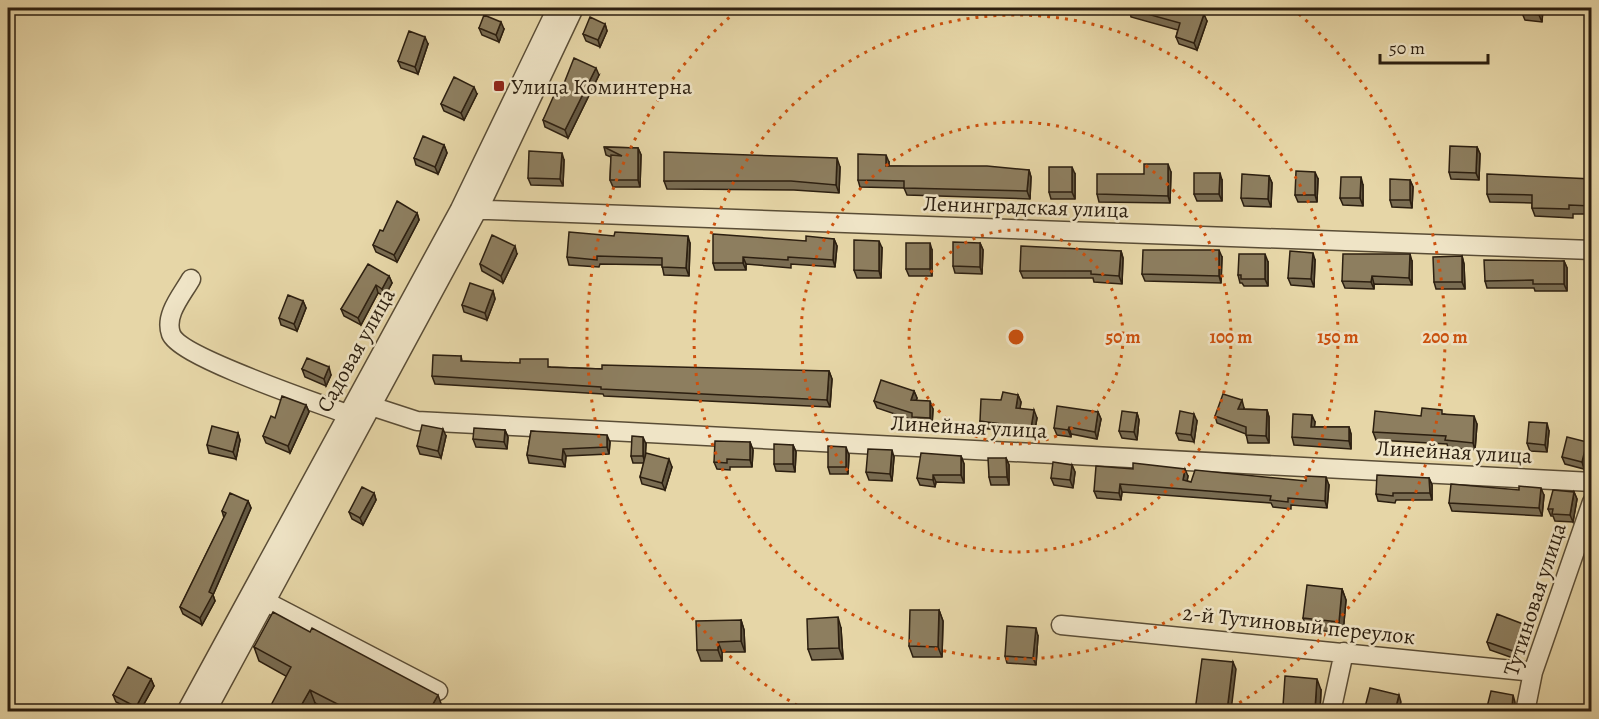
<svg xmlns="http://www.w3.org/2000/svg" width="1599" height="719" font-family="Alegreya,serif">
  <rect width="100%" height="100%" fill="#e6d6a7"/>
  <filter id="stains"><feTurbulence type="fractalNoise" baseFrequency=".00333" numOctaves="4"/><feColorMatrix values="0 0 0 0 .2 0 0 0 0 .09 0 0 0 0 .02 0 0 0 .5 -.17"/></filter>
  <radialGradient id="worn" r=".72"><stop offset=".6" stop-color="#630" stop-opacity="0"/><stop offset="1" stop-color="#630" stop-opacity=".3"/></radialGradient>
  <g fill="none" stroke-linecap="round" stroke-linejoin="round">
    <!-- minor casing -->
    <g stroke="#5a4d36" stroke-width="21">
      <path id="minor" d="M460,209L1592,250
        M191,279C182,295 164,315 171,334C180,357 318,403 347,414L371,406L417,421L1592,482
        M265,601L438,691
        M1061,625L1533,672
        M186,712L460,209L557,8
        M206,712L485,196L574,8
        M1331,712L1344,652
        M1525,712L1533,672L1592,502"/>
    </g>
    <!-- minor -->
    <use href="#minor" stroke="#efe4c6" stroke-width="18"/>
  </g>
  <!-- wall -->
  <path fill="#796c52" stroke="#2c1f10" stroke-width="1.5" d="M1248,8H1272V12L1248,9Z
    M1435,8H1457V12L1436,10Z
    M1523,8H1543L1542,22L1525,20L1522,13Z
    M1578,8H1592V13L1579,11Z
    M1129,9L1207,21L1197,50L1179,44L1176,37L1178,30L1131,17Z
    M605,24L607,31L600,47L586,41L583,34Z
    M479,28L504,29L499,42L482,35Z
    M428,44L418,74L401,68L398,61Z
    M599,75L568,138L545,127L543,120L559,96Z
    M477,94L464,120L444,111L441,104Z
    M444,145L447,153L438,174L416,165L414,158Z
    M604,147L638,148L641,155L640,187H613L610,180L611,157L606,155Z
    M1477,147L1480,154L1479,180L1451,179L1449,172Z
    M564,160L563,186L531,185L528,178Z
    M889,162V166L1029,170L1031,177L1030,199L907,195L904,188L860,187L858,180Z
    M840,167L839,193L794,190L667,189L664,181Z
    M1171,172L1170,203L1099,202L1097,194L1144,174Z
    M1075,174V199H1051L1049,192Z
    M1269,176L1272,183L1271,207L1244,206L1241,198Z
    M1318,179L1317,202H1298L1295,195Z
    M1592,179V214H1573V218L1535,216L1532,208V203L1490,202L1487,194Z
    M1222,180V201H1197L1194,194Z
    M1410,180L1413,187L1412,208L1392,207L1390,200Z
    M1363,185V206L1343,205L1340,198Z
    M417,213L419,220L397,262L376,252L373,245L383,231Z
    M834,239L837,246L835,267L791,264V268L746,264V270H715L713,263L806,241Z
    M690,243L689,276L664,275L662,265L600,264L599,267L569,265L567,257Z
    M980,243L983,250L982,274L955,273L953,266Z
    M882,248L881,278H857L854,270Z
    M932,250V276H909L906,269Z
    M1121,251L1123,258L1122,284L1094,282L1093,278H1023L1020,271Z
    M517,254L503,283L482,271L480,264Z
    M1462,256L1464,264L1465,289H1436L1434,282Z
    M1222,257L1221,283L1145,281L1142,274Z
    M1315,260L1314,287L1291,285L1288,278Z
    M1412,261V285L1374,284V289L1345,288L1342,281Z
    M1564,261L1567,268V291H1535L1534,288H1487L1485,281Z
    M1268,262V286H1244L1242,283H1240L1238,275Z
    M389,276L392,283L385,296L378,293L361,325L344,316L341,309Z
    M493,291L495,299L487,320L464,312L462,305Z
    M303,301L306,308L297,331L281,325L279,318Z
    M461,356L462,361L551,367L602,369L829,371L832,379L830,407L604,396L603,394L435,384L432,376Z
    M302,369L331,375L326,386L305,377Z
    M914,391L917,398L916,401L933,409L932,425L915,424L913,420L877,408L874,401Z
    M1018,395L1021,402L1020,408L1037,418L1034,435L982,428L980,421L1001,400Z
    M306,405L309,412L290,453L266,443L263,436L275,418Z
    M1244,408V409L1267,410L1269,417V443H1248L1246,434L1217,423L1215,416Z
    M1098,412L1101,419L1097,439L1071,434V437L1057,435L1054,428Z
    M1137,413L1139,420L1137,440L1122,438L1119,431Z
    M1444,414L1477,424L1475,450L1448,448L1447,444L1376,440L1373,432L1421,416Z
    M1197,421L1194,442L1179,440L1176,433Z
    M1315,422L1314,427H1349L1351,434V449L1294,445L1292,437Z
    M505,430L508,437L507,449L476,447L473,439Z
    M531,431L610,442L609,454L566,456L565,467L529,463L527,455Z
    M1549,431L1547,452L1530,451L1527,443Z
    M238,433L240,440L236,459L209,453L207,445Z
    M446,436L441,458L420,454L417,446Z
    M750,442L753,450L752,467H730V470L717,469L714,462Z
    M1587,442L1590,449L1584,469L1565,464L1562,457Z
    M646,444L645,457L672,467L665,490L642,484L640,477L644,463H633L631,456Z
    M793,445L796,452L795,472L776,471L774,464Z
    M849,455L848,474H830L828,467Z
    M961,456L964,464V483L936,482L935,487L920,485L917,478Z
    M894,457L892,481L869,480L866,472Z
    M1006,458L1009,465V485H991L989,477Z
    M1072,465L1075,472L1073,488L1054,485L1051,478Z
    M1133,469L1188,476L1187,481L1191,482L1329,485L1327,508L1291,505V509L1273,507L1271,503L1122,492L1121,500L1097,498L1094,491Z
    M1429,478L1432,485V500H1396L1395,503L1378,501L1376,494Z
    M1574,492L1577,499L1573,522L1555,521L1553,516H1551L1548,509Z
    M374,493L376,500L363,525L352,519L349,512Z
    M1544,495L1542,516L1452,511L1449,503Z
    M248,501L251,508L213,595L215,601L202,625L183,614L180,607L224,518L222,511Z
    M1342,589L1346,600L1343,633L1307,629L1303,618Z
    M939,610L943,621L942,657H913L909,646Z
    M741,620L744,630L745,652H722V661H701L697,650Z
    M841,628L843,659L812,660L808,649Z
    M1525,631L1516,659L1490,650L1487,642Z
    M1038,636L1036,665L1007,663L1005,656Z
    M254,647L443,709L441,711H330L315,703L286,676L259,661Z
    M151,679L154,686L140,711H134L116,702L113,695Z
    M1321,690L1320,711H1285L1283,706Z"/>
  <!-- shaded-wall -->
  <path fill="#635842" stroke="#2c1f10" stroke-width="1.5" d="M1540,8H1543L1542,22L1539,15Z
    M1204,14L1207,21L1197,50L1194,43Z
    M501,22L504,29L499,42L496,35Z
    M605,24L607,31L600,47L598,40Z
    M425,37L428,44L418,74L415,67Z
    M596,68L599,75L568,138L565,130Z
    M474,87L477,94L464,120L461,113Z
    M444,145L447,153L438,174L435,167Z
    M1477,147L1480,154L1479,180L1476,173Z
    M638,148L641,155L640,187L638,180Z
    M562,153L564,160L563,186L560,179Z
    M886,155L889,162L888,173L886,166Z
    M837,158L840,167L839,193L836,185Z
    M1168,164L1171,172L1170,203L1168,196Z
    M1072,167L1075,174V199L1072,192Z
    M1029,170L1031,177L1030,199L1027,191Z
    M1315,172L1318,179L1317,202L1315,195Z
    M1220,173L1222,180V201L1219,194Z
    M1269,176L1272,183L1271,207L1268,199Z
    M1361,177L1363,185V206L1360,198Z
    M1410,180L1413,187L1412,208L1410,200Z
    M417,213L419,220L397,262L394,255Z
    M688,236L690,243L689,276L686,268Z
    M834,239L837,246L835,267L833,260Z
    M879,241L882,248L881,278L879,271Z
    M930,243L932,250V276L930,269Z
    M980,243L983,250L982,274L980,267Z
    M515,246L517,254L503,283L501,276Z
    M1219,250L1222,257L1221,283L1219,276Z
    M1121,251L1123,258L1122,284L1119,276Z
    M1313,253L1315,260L1314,287L1311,279Z
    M1265,254L1268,262V286L1265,279Z
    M1410,254L1412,261V285L1409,278Z
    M1462,256L1464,264L1465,289L1462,282Z
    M743,257L746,264V270L743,263Z
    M1564,261L1567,268V291L1564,284Z
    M389,276L392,283L385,296L382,289Z
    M1372,276L1374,284V289L1371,282Z
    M376,285L378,293L361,325L358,318Z
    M493,291L495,299L487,320L485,313Z
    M303,301L306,308L297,331L294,324Z
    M329,367L331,375L326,386L324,379Z
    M829,371L832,379L830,407L827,400Z
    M914,391L917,398L914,408L911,400Z
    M1018,395L1021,402L1019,415L1016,408Z
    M1242,400L1244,408L1241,417L1238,409Z
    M930,401L933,409L932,425L930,418Z
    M306,405L309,412L290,453L288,446Z
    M1034,410L1037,418L1034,435L1031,428Z
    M1267,410L1269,417V443L1266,436Z
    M1098,412L1101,419L1097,439L1095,432Z
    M1137,413L1139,420L1137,440L1134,432Z
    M1194,414L1197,421L1194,442L1191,435Z
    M1312,415L1315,422L1314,434L1311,427Z
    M1474,416L1477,424L1475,450L1473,443Z
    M1547,423L1549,431L1547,452L1545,445Z
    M1069,427L1071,434V437L1068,430Z
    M1349,427L1351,434V449L1349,441Z
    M443,429L446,436L441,458L438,451Z
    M505,430L508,437L507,449L504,442Z
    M238,433L240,440L236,459L233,452Z
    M607,435L610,442L609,454L607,447Z
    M643,437L646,444L645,463L643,456Z
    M750,442L753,450L752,467L750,460Z
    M1587,442L1590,449L1584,469L1582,462Z
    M793,445L796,452L795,472L793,464Z
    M846,447L849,455L848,474L846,467Z
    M563,449L566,456L565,467L562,460Z
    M892,450L894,457L892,481L890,474Z
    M961,456L964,464V483L961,475Z
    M1006,458L1009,465V485L1007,477Z
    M669,459L672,467L665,490L662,483Z
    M1072,465L1075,472L1073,488L1070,480Z
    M1185,469L1188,476L1186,487L1183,480Z
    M933,475L936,482L935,487L933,480Z
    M1326,477L1329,485L1327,508L1325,501Z
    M1429,478L1432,485V500L1430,493Z
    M1120,484L1122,492L1121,500L1119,493Z
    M1541,488L1544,495L1542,516L1539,508Z
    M1574,492L1577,499L1573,522L1570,515Z
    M374,493L376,500L363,525L360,518Z
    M248,501L251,508L213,595L215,601L202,625L200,618L209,592Z
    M1342,589L1346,600L1343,633L1339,622Z
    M939,610L943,621L942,657L938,647Z
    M838,617L841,628L843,659L839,648Z
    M741,620L744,630L745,652L741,641Z
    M1523,624L1525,631L1516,659L1513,651Z
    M1036,628L1038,636L1036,665L1033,658Z
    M718,642L722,652V661L718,650Z
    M1233,662L1236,669L1231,711H1227Z
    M11,673L14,680L8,705V687Z
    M151,679L154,686L140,711H138L136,707Z
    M1317,679L1321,690L1320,711H1316L1315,709Z
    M310,690L315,703L310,711H298Z
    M438,695L443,709L441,711H429Z
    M1399,695L1401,702L1399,711H1395Z
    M1513,695L1515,702V711H1513L1512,708Z"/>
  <!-- building -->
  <path fill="#8d7e5f" stroke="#2c1f10" stroke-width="1.5" d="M1129,8H1177L1204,14L1194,43L1176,37L1180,23L1129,9Z
    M1523,8H1540L1539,15L1522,13Z
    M484,15L501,22L496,35L479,28Z
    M590,17L605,24L598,40L583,34Z
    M409,31L425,37L415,67L398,61Z
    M574,58L596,68L565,130L543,120L555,93L559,96Z
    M454,77L474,87L461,113L441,104Z
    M423,136L444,145L435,167L414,158Z
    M1450,146L1477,147L1476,173L1449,172Z
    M604,147L638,148V180H610L611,155L622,156Z
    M529,151L562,153L560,179L528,178Z
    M664,152L837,158L836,185L791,181H664Z
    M858,154L886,155V166H987L1029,170L1027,191L904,188V181L858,180Z
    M1144,164H1168V196L1097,194V174H1144Z
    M1049,167H1072V192H1049Z
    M1296,171L1315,172V195H1295Z
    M1194,173H1220L1219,194H1194Z
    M1242,174L1269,176L1268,199L1241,198Z
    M1487,174L1592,179V206L1569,205V209L1532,208V195L1487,194Z
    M1341,177H1361L1360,198H1340Z
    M1390,179L1410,180V200H1390Z
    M397,201L417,213L394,255L373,245L380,230L383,231Z
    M569,232L614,236L615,232L688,236L686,268L662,267V258L597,256V260L567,257Z
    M713,234L806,241V236L834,239L833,260L788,257V260L743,257V263H713Z
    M492,235L515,246L501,276L480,264Z
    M854,240L879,241V271L854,270Z
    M953,242L980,243V267L953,266Z
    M906,243H930V269H906Z
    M1021,246L1121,251L1119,276L1091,274V271H1020Z
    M1143,250H1219V276L1142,274Z
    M1290,251L1313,253L1311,279L1288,278Z
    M1239,254H1265V279H1241V275H1238Z
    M1343,254H1410L1409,278L1372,276L1371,282L1342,281Z
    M1462,256V282H1434L1433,257Z
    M1484,260L1564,261V284H1533V280L1485,281Z
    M368,264L389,276L382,289L376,285L358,318L341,309Z
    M470,283L493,291L485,313L462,305Z
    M288,295L303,301L294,324L279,318Z
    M433,355L461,356V361L520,363V359H548V367L602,369V365L829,371L827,400L601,389V387L432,376Z
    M307,358L329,367L324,379L302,369Z
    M881,380L914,391L911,400L930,401V418L912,417V413L874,401Z
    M1003,392L1018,395L1016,408L1034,410L1031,428L980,421L981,399L1001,400Z
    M1223,394L1242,400L1238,409L1267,410L1266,436L1246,435V427L1215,416Z
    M282,396L306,405L288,446L263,436L271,416L275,418Z
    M1057,406L1098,412L1095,432L1069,427L1068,430L1054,428Z
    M1422,408L1442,410V414L1474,416L1473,443L1445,440L1446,436L1373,432L1375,411L1421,416Z
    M1122,411L1137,413L1134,432L1119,431Z
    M1180,411L1194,414L1191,435L1176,433Z
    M1293,414L1312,415L1311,427H1349V441L1292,437Z
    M1529,422L1547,423L1545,445L1527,443Z
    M422,425L443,429L438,451L417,446Z
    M212,426L238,433L233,452L207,445Z
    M474,428L505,430L504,442L473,439Z
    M531,431L607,435V447L563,449L562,460L527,455Z
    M632,436L643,437V456H631Z
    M1567,437L1587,442L1582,462L1562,457Z
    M715,441L750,442V460L727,459V463L714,462Z
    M774,444L793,445V464H774Z
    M828,446L846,447V467H828Z
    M868,449L892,450L890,474L866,472Z
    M646,453L669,459L662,483L640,477Z
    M921,453L961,456V475H933V480L917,478Z
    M988,458H1006L1007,477H989Z
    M1053,462L1072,465L1070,480L1051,478Z
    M1133,463L1185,469L1183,480L1191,482L1195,470L1306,481V476L1326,477L1325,501L1288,498V502L1270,500L1271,496L1120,484L1119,493L1094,491L1096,466L1133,469Z
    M1377,475L1429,478L1430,493H1393V496L1376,494Z
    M1451,484L1519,490V486L1541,488L1539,508L1449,503Z
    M362,487L374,493L360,518L349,512Z
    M1553,490L1574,492L1570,515L1552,514L1553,509H1548Z
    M230,493L248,501L209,592L213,594L200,618L180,607L226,513L222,511Z
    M1307,585L1342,589L1339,622L1303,618Z
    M910,610H939L938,647L909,646Z
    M273,612L310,632L312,628L438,695L429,711H351L310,690L298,711H268L291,667L254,647Z
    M1497,614L1523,624L1513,651L1487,642Z
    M838,617L839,648L808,649L807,619Z
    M741,620V641L718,642V650H697L696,621Z
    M1007,626L1036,628L1033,658L1005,656Z
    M1202,659L1233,662L1227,711H1195Z
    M128,667L151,679L136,707L113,695Z
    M8,672L11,673L8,687Z
    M1285,676L1317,679L1315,709L1283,706Z
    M1370,688L1399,695L1395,711H1364Z
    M1491,691L1513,695L1512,708L1513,711H1486Z
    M976,705L1008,709V711H975Z"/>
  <!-- distance rings -->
  <g fill="none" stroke="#cc500d" stroke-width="3" stroke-dasharray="3 6">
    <circle cx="1016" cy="337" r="107"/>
    <circle cx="1016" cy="337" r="215"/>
    <circle cx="1016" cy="337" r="322"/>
    <path d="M805 710A429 429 0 0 1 740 8M1292 8A429 429 0 0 1 1227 710"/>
  </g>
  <!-- markers -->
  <rect fill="#8f2418" stroke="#efe4c6" stroke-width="2" x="493" y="80" width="12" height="12" rx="3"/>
  <g text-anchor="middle" stroke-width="5" stroke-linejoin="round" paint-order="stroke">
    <!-- poi labels -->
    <g font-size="22" fill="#2c1f10" stroke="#efe4c6" text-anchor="start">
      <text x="511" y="94">Улица Коминтерна</text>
    </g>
    <!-- street labels -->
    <g font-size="22" fill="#2c1f10" stroke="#efe4c6">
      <text transform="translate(1026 206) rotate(2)" y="8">Ленинградская улица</text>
      <text transform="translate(355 350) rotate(-61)" y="8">Садовая улица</text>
      <text transform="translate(969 426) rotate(3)" y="8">Линейная улица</text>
      <text transform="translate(1454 451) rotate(3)" y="8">Линейная улица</text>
      <text transform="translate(1534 599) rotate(-72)" y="8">Тутиновая улица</text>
      <text transform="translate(1299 624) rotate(6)" y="8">2-й Тутиновый переулок</text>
    </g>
  </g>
  <circle cx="1016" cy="337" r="9" fill="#cc500d" stroke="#efe4c6" stroke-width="3"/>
  <g font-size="18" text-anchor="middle" font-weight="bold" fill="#cc500d" stroke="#efe4c6" stroke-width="5" stroke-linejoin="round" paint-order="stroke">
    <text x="1123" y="343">50 m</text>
    <text x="1231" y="343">100 m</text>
    <text x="1338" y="343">150 m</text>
    <text x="1445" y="343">200 m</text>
  </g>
  <!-- margin -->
  <rect width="1599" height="719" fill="none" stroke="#e6d6a7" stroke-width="30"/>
  <rect x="9" y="9" width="1581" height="701" fill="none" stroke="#2c1f10" stroke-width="3"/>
  <rect x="15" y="15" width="1569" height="689" fill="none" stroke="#2c1f10" stroke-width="1.5"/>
  <!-- scale -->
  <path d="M1380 54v9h108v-9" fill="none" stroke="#2c1f10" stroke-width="3"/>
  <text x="1389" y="54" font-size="18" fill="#2c1f10" stroke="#efe4c6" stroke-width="4.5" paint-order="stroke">50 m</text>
  <rect width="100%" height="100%" filter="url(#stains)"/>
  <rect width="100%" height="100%" fill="url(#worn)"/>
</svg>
